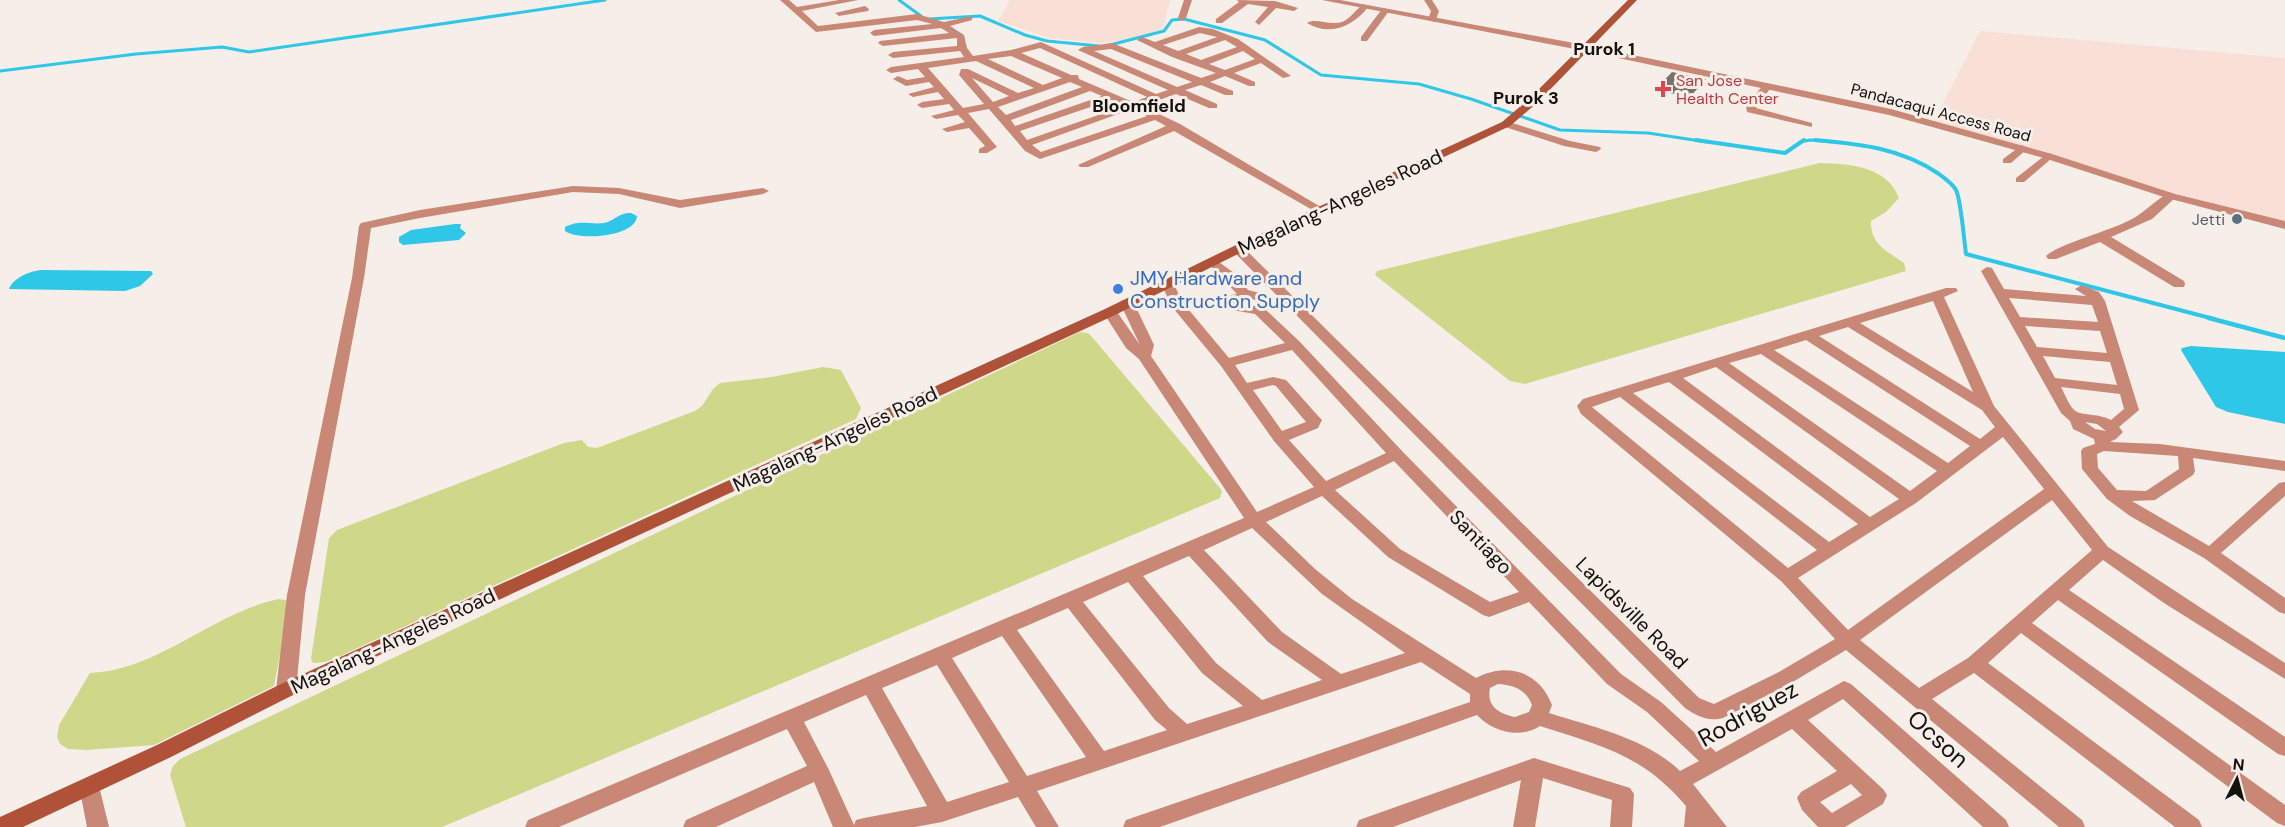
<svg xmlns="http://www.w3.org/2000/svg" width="2285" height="827" font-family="'DM Sans',sans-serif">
  <rect width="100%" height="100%" fill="#f6eee8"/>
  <!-- industrial -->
  <path fill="#f8e0d6" d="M1010,0H1170L1163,29L1131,40L1099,43L1050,38L998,21Z
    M1980,31L2285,58V222L2171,194L1933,122Z"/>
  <!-- green -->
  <path fill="#cfd789" d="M1820,163C1850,164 1887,166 1899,198L1886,212L1871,221C1870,244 1887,251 1904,263L1906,271L1525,384L1510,381L1375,275L1377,271Z
    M1080,332L1088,333L1092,337L1219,487L1222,491L1220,498L442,827H186L170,775L173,766L180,759Z
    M823,367L841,370L861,408L856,419L338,657L325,662L313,663L311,659L329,538L337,530L564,443L582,440L588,447L597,448L695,411L702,406L713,389L720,383L772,377Z
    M279,599L290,601L274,686L154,745L86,750L68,749L60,744L57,737L59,725L90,673C159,670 214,612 279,599Z"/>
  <!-- water -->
  <path fill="#2fc7e8" d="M631,213L637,216C636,237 579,241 565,231V227C581,219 589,225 604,223C615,221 617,213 631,213Z
    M455,224H461L460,228L466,233L459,240L403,245L399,242V237L411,230Z
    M41,270L151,271L153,274L140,286L125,291L9,289C13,278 30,271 41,270Z
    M2191,346L2285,352V424L2228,412L2216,407L2181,350L2182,348Z"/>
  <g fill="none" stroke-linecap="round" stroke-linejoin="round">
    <!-- stream-far2 -->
    <path stroke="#2fc7e8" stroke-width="3" d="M899,0L921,16
      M929,19L980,16L1025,35L1047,41L1099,46
      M1110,45L1164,31L1172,20L1184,19L1265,40L1321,75L1419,84L1471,99L1560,130L1648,133L1707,142
      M0,71L136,54L222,47L249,52L605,0
      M1800,142L1810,140L1835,142"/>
    <!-- stream-far1 -->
    <path stroke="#2fc7e8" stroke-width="4" d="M1696,140L1785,153L1804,140
      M1815,140C1860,144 1901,148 1939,174C1944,178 1953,184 1956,190C1961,200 1964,240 1966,254L2214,319"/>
    <!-- stream -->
    <path stroke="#2fc7e8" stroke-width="4.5" d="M2209,318L2285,338"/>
  </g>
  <!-- building -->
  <path fill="#79726c" d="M1672,72L1706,79L1690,97L1655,90Z"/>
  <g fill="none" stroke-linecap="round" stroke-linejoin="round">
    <!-- minor -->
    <path fill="#c88875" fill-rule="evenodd" d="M780,0H789L797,7L839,0H858L802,11L818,26L917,14L944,22L972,16V20L950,26L964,35L967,48L973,56L1011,50L1041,42L1156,94L1168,90L1078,50L1083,47L1112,43L1201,78L1216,73L1172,57L1137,40L1142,37L1155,42L1199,27L1213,29L1238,39L1291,76L1283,78L1261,63L1234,73L1255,82V86H1249L1225,76L1210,82L1233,91V95H1225L1201,85L1185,90L1217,104V108H1209L1176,94L1142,106L1180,124L1326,210L1324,212H1316L1174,131L1088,167H1080L1078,165L1166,126L1155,120L1040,159L1025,151L989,109L968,113L997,147L987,153H979V149L985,146L969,128L947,132L942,129L965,122L958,115L936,119L931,116L954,110L949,104L922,108L917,105L922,102L944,99L938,92L913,97L908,94L934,87L929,82L906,86L893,79L898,76L907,80L925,77L918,69L891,73L886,70L891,67L964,57L960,51L893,58L888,55L893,52L957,46V38L883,46L878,43L880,41L949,33L941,28L874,36L870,33L874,30L932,24L917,20L816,32ZM1200,33L1217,37L1178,51L1163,45ZM1225,40L1237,47L1201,60L1186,54ZM1040,48L1147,97L1133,102L1079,79L1078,75H1071L1021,53ZM1111,49L1192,82L1177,87L1094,51ZM1243,51L1255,59L1225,70L1209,64ZM1011,56L1062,78L1043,85L988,59ZM976,61L1034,88L1018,93L968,69H961L959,75L984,104L963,108L928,68ZM972,78L1009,96L993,102ZM1070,82L1082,87L1006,115L998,107ZM1090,91L1102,96L1015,126L1011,120ZM1111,100L1124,106L1027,140L1020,131ZM1132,109L1147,116L1041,152L1032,145Z
      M1184,0H1192L1186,18L1182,21L1178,18Z
      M1237,0L1275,1L1298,8L1294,11L1276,8L1259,25L1255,22L1268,7L1248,4L1222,23H1216V19L1239,2Z
      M1424,0H1432L1439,11L1435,22L1428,20L1431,11Z
      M1364,4L1368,7C1354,26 1329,37 1307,23C1314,18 1326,24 1336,23C1349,23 1354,10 1364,4Z
      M865,6L869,9L868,11L839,16L835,13Z
      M1385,8L1389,11L1367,41H1361V37L1382,9Z
      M1764,84L1772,86L1756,108L1812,123V127L1747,112L1746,106Z
      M1506,121L1570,141L1600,147L1601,149L1596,152L1564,146L1502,126V122Z
      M2022,145L2027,148L2026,150L2011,163H2003V159Z
      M2048,153L2052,154V158L2024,182H2016V178Z
      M573,186L619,188L680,200L763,188L769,191L763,194L680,208L619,194L573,192L420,218L371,228L364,278L305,595L296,690L293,695L286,698L279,695L276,690L287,595L352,278L359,226L361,223L420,210Z
      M2171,193L2177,196L2175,198L2152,219L2111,237L2184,281L2185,284L2184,287H2174L2100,242L2056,259H2048L2046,256C2058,244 2113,230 2132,219C2146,212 2157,197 2171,193Z
      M1238,245L1242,246L1699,698L1714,704L1777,673L1835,639L1781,581L1581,414L1577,406L1583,399L1946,288H1956L1958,291L1944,297L1994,406L2108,547L2285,663V679L2164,603L2103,560L2069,590L2285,737V756L2278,754L2058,600L2032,623L2285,805V826L2277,823L2021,633L1988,663L2199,820L2202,827H2175L1974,673L1932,699L2082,820L2085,827H2059L1846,650L1791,683L1723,718C1708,722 1697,716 1685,708L1234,252L1232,249L1234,246ZM1933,301L1973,392L1860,323ZM1848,327L1982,410L1995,427L1980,439L1819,336ZM1806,340L1970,446L1948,463L1774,350ZM1761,354L1937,471L1910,491L1729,363ZM1716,367L1899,499L1870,517L1683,378ZM1669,382L1858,524L1829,542L1633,393ZM1620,397L1817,550L1788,568L1592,407ZM2003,437L2044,489L1848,630L1798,578L1916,503ZM2052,500L2092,550L1968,658L1919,688L1860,640Z
      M1212,257L1234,273L1248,290L1268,295L1273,304L1266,310L1300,342L1402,451L1621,674L1661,702L1716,752L1844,681L1851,684L2006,820L2009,827H1983L1843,699L1808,720L1883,789L1887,795L1883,804L1845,827H1818L1802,810L1797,798L1801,792L1837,771L1792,729L1693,784L1727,827H1684L1686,806C1642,754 1601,746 1540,726C1520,739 1493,732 1477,715L1160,827H1123L1126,820L1470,702V694L1421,662L1037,791L1059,827H1036L1018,797L942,822L915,827H833L814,782L716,827H683L686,820L807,766L787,729L559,827H525L528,820L1244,518L1139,359L1126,348L1103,312L1110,308L1115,309L1140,345L1120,303L1122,300H1132L1134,303L1154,345L1151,356L1257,512L1314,487L1274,441L1221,366L1173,308L1161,284L1167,280L1172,281L1184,304L1229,358L1285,343L1255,314L1232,310L1227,301L1231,295L1237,294L1206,261ZM1249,298L1258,301L1259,304L1251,307L1242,304L1241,301ZM1292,350L1386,453L1326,481L1289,440L1318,428L1322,420L1319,417L1286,380L1273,377L1247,383L1235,365ZM1273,385L1276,386L1306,422L1282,431L1253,390ZM1394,461L1519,592L1490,602L1400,549L1335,490ZM1322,496L1388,557L1483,615L1489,617L1529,602L1607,684L1647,712L1699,761L1680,771C1646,738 1593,727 1549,713L1552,705C1539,671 1507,662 1476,678L1352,599L1315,569L1266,522ZM1252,528L1322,594L1405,653L1341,674L1282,632L1204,550ZM1189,556L1268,642L1322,680L1262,700L1216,663L1143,576ZM1128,582L1202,673L1243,706L1187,724L1169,708L1083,602ZM1068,608L1155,720L1167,730L1104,751L1017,630ZM1002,636L1086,757L1027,776L952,658ZM937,665L1009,782L947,802L882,688ZM1498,684C1513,685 1526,689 1532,705L1529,712L1515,717C1499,714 1486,706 1490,688ZM866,695L927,806L864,818L856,820L854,825L829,770L804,722ZM1851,784L1862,795L1832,813L1820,802Z
      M1987,267L1992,268L2004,289L2086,296L2075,289L2082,285L2099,292L2105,301L2139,410L2119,427L2123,432L2116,439L2110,442L2160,444L2285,461V471L2193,458L2195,471L2193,475L2155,500L2132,501L2209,546L2279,483L2285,482V496L2221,553L2285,598V614L2279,612L2204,558L2130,516L2107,499L2082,469L2081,451L2083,448L2095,444L2094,439L2073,429L2070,421L2061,413L1981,271ZM2009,298L2092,305L2098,322L2020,317ZM2025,326L2100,331L2107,353L2037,347ZM2043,356L2110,362L2117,385L2055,378ZM2061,387L2120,394L2124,409L2111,420C2100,414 2083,415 2077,412C2070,409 2065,394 2061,387ZM2085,422L2097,424L2106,431L2095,429ZM2104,451L2178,456L2179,469L2146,491L2117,490L2098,468L2097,454Z
      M1534,758L1630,788L1634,794L1632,827H1610L1612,800L1543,778L1535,827H1513L1521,780L1393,827H1356L1359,820Z
      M89,777L96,780L99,786L109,827H87L79,786L82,780Z"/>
    <!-- tertiary -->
    <path fill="#c88875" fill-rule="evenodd" d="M1322,0H1340L1585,45L1891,109L2052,154L2175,194L2285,221V229L2167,198L2044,158L1889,115L1585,51Z"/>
    <!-- secondary -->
    <path fill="#af5238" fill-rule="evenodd" d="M1628,0H1637L1538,102L1510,126L1242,252L1115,315L293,695L171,757L23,827H0V817L157,745L279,685L1105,309L1234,246L1502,122L1530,98Z"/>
  </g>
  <!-- markers -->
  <path fill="#e0444e" stroke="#f6eee8" stroke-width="2" d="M1660 80h6v6h6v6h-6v6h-6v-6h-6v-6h6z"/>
  <circle fill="#5c6f8a" stroke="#f6eee8" stroke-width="2" cx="2237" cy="219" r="6"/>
  <circle fill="#3f7fe0" stroke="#f6eee8" stroke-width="2" cx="1118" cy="289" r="6"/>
  <g text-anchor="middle" stroke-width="6" stroke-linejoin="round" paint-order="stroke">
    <!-- far-health labels -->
    <g font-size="16" fill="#be3a42" stroke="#f6eee8" text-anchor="start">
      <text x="1676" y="86">San Jose<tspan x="1676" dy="18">Health Center</tspan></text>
    </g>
    <!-- far-street labels -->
    <g font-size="16" fill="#14110f" stroke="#f6eee8">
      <text transform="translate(1941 112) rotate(15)" y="6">Pandacaqui Access Road</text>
    </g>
    <!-- far-service labels -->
    <g font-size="16" fill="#4e5e75" stroke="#f6eee8" text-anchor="end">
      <text x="2225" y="225">Jetti</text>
    </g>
    <!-- far-neighbourhood labels -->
    <g font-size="18" font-weight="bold" fill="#14110f" stroke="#f6eee8">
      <text x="1604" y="55">Purok 1</text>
      <text x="1526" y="104">Purok 3</text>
      <text x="1139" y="112">Bloomfield</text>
    </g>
    <!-- street labels -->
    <g font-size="20" fill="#14110f" stroke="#f6eee8">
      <text transform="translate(1340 202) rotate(-25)" y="7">Magalang-Angeles Road</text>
      <text transform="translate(835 439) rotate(-25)" y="7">Magalang-Angeles Road</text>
      <text transform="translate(1481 542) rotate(46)" y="7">Santiago</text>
      <text transform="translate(1632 613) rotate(45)" y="7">Lapidsville Road</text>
      <text transform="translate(393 641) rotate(-25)" y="7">Magalang-Angeles Road</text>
    </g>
    <!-- shop labels -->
    <g font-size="20" fill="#366cbe" stroke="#f6eee8" text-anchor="start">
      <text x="1130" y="285">JMY Hardware and<tspan x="1130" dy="23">Construction Supply</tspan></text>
    </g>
    <!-- near-street labels -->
    <g font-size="24" fill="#14110f" stroke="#f6eee8">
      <text transform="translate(1748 714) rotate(-29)" y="8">Rodriguez</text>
      <text transform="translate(1938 739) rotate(42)" y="8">Ocson</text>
    </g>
  </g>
  <!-- north arrow -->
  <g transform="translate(2237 779) rotate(6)" stroke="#f6eee8" stroke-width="4.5" paint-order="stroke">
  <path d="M0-4.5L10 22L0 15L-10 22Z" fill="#14110f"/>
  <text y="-9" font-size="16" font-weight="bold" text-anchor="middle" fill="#14110f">N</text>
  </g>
</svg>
